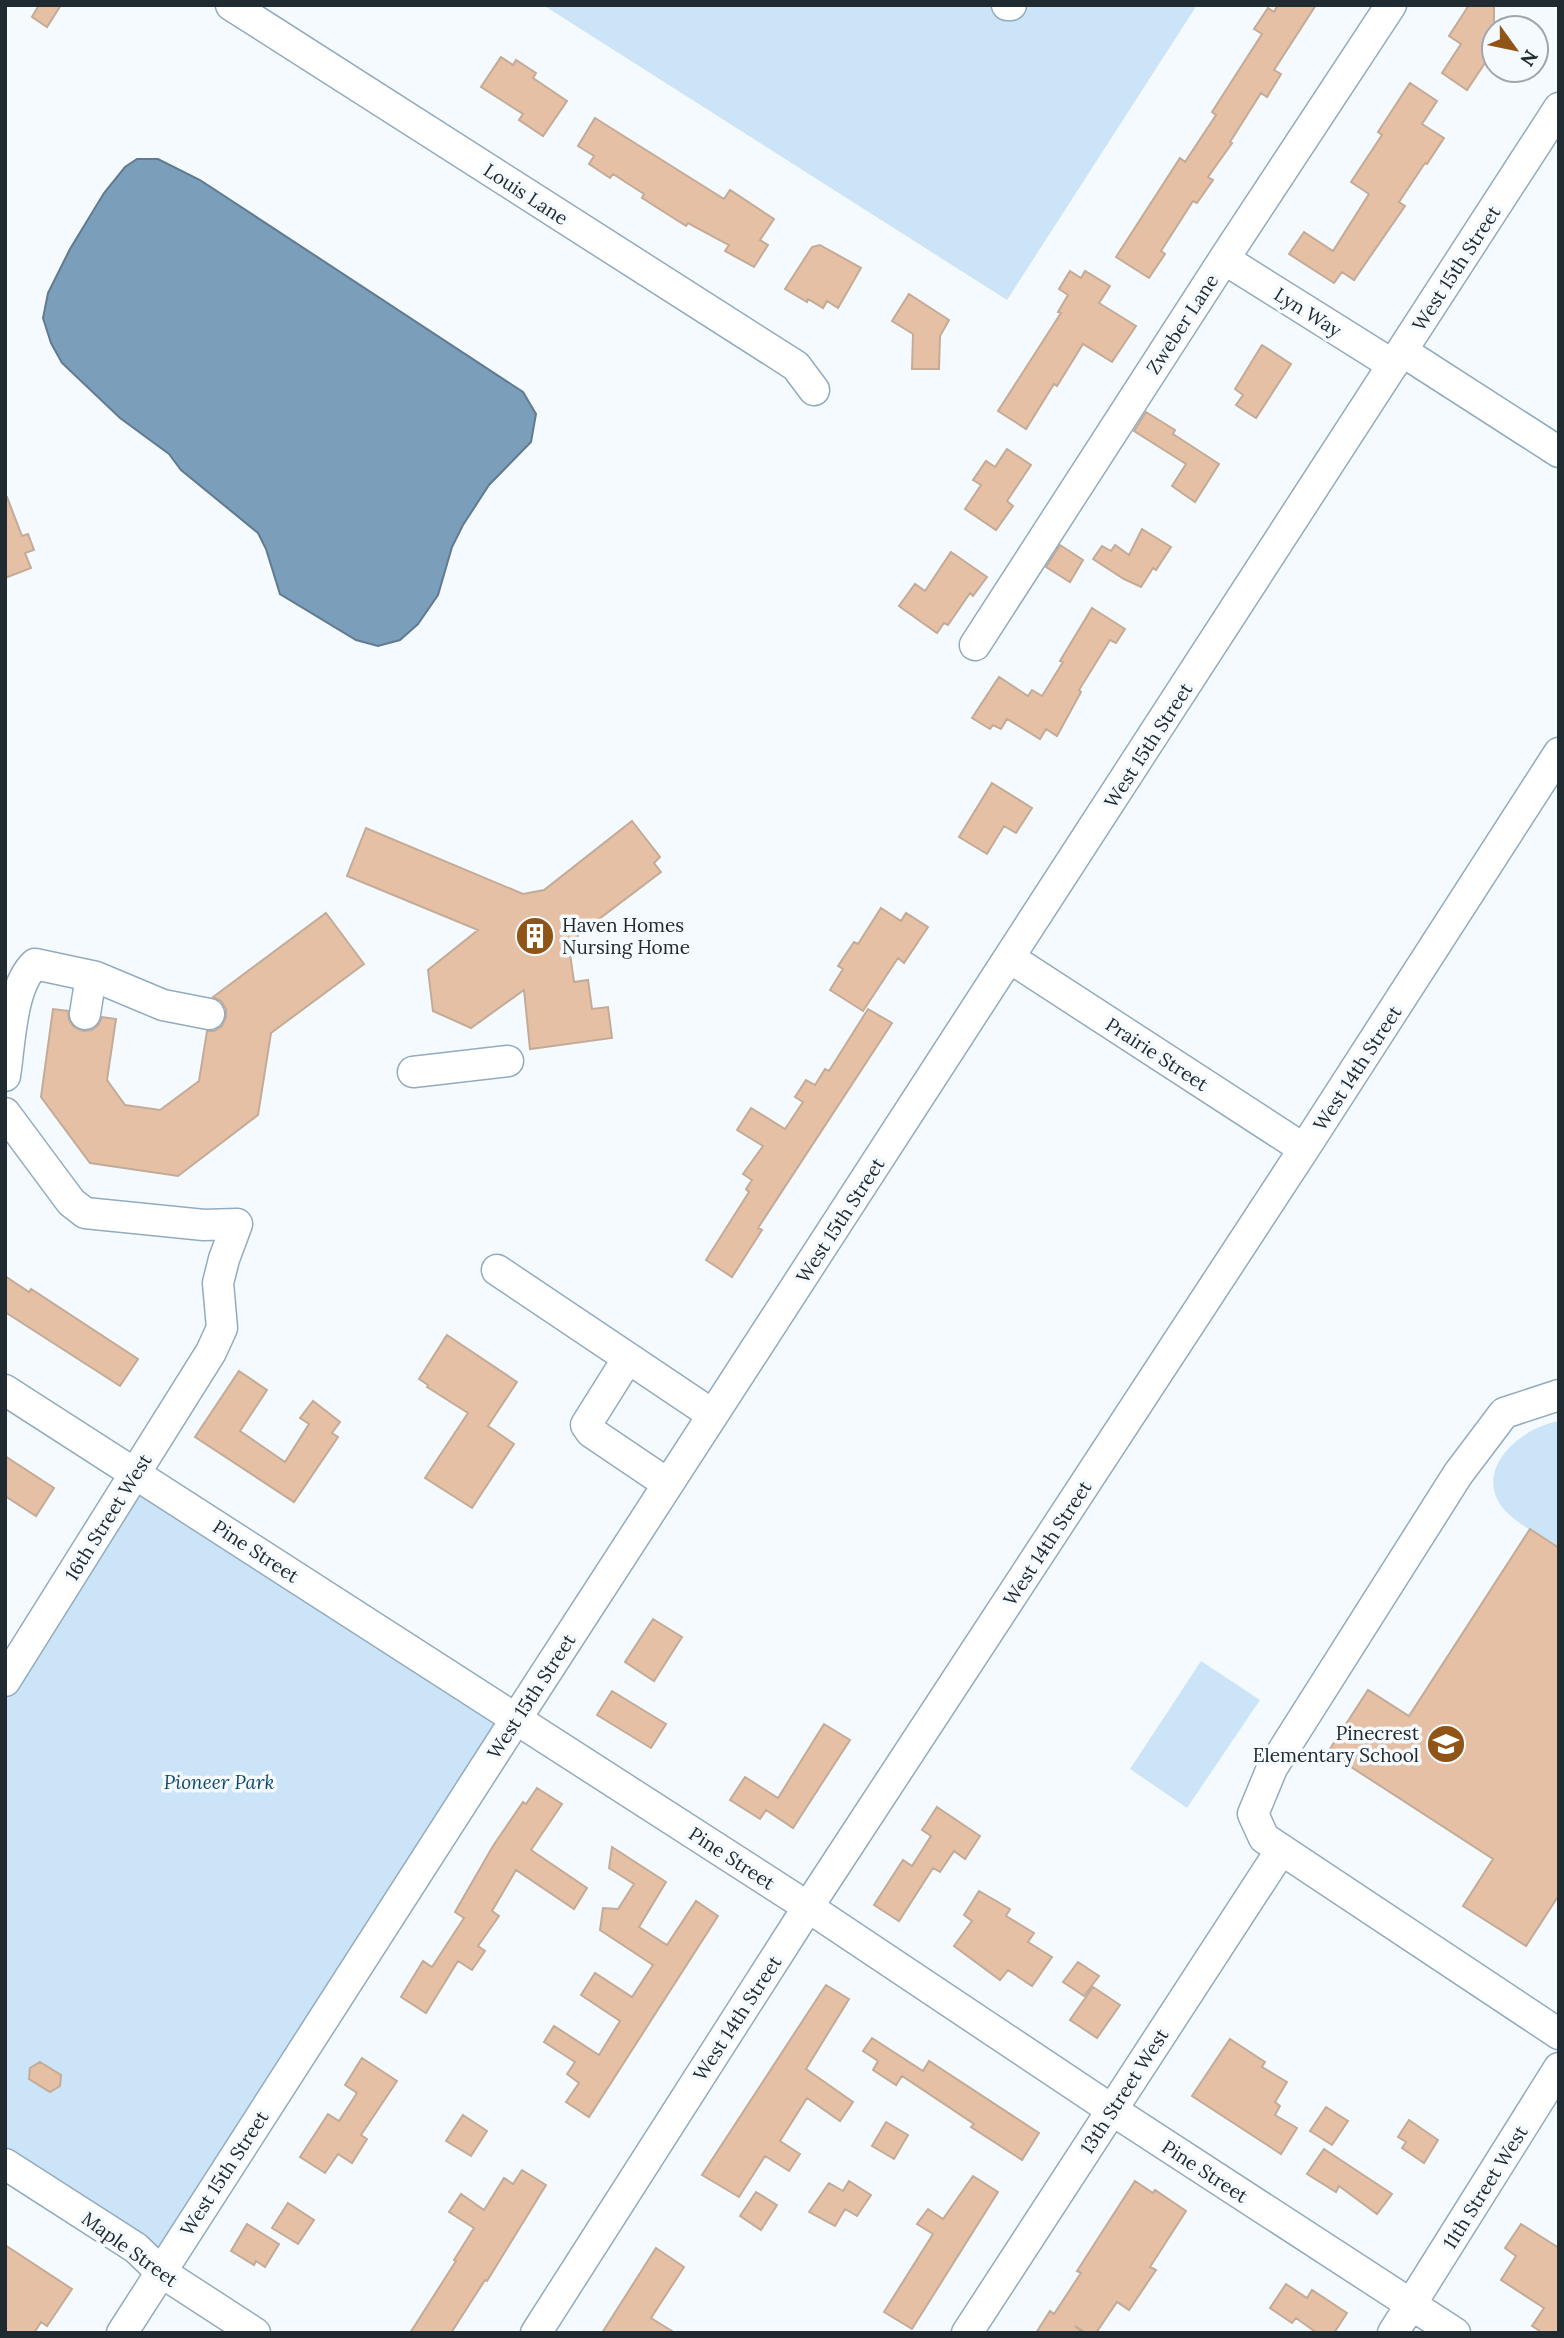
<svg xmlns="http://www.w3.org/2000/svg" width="1564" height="2338" font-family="Lora,serif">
  <rect width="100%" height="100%" fill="#f5fafe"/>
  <!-- green -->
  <path fill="#cce4f7" d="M543,5H1197L1007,300Z
    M1559,1421V1548C1543,1537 1513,1522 1502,1507C1473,1468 1522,1427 1559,1421Z
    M135,1473L516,1719L161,2272L5,2164V1681Z
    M1201,1661L1260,1700L1187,1808L1130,1769Z"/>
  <!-- water -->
  <path fill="#7b9eba" stroke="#607b91" stroke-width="2" d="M137,159H158L200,180L523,392L536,414L531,442L489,485L463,525L452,547L438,595L418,624L400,640L378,646L356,640L280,594L266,549L258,533L181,470L169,454L120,418L62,363L51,343L43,318L48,293L70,249L104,193L125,167Z"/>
  <!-- building -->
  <path fill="#e5c0a4" stroke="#c3ab98" stroke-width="2" d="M39,5H61L47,27L32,17Z
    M1278,5H1316L1274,70L1281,74L1267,97L1261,93L1230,142L1232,143L1208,177L1213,180L1197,203L1193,201L1161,251L1165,254L1149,278L1116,257L1180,158L1185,162L1216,115L1212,112L1262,34L1254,29L1268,8L1274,12Z
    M1469,5H1494V69L1485,63L1467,90L1442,73L1461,44L1449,36Z
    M501,57L513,65L516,60L536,73L533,78L567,101L543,136L519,120L523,114L481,87Z
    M1410,83L1437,101L1422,124L1444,138L1427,164L1425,163L1399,202L1405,206L1354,280L1342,272L1334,283L1289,254L1304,232L1333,251L1369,194L1351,182L1382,135L1378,132Z
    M595,118L724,199L730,190L774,219L760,240L768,245L754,267L725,251L729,245L688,223L686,226L642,198L644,194L613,174L610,178L589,164L594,156L578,146Z
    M820,245L861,268L838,308L827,301L823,308L808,299L807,302L785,289L812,247Z
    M1070,271L1081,278L1085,271L1110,286L1099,303L1136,326L1112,362L1083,344L1057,386L1054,384L1026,429L998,411L1061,313L1058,312L1068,295L1059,289Z
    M909,294L949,320L940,336L939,369H912L913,334L892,321Z
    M1262,345L1291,364L1256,418L1236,405L1243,395L1235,389Z
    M1146,412L1175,430L1173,434L1219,464L1195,502L1172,486L1186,464L1134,431Z
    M1007,449L1031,465L1007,501L1013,506L996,530L965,509L981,485L973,480L986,461L995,467Z
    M5,497H7L22,536L28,534L34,550L25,553L31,568L5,578Z
    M1142,529L1171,547L1156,570L1153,568L1141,587L1124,579L1093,559L1102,546L1111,551L1115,545L1129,555Z
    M1060,545L1083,560L1070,582L1046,567Z
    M951,552L987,577L973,596L970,593L948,625L944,623L937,633L899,606L915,584L925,591Z
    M1092,608L1125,629L1116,643L1110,640L1079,690L1081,692L1057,736L1046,729L1040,739L1007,719L1001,729L993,725L990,729L972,718L999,677L1028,696L1032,690L1042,696L1063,662L1060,661Z
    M992,783L1032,808L1016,833L1004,826L987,854L959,837Z
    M632,821L660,857L654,863L661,872L578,935L570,954L574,982L588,980L592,1009L608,1007L612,1038L530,1049L524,990L471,1028L433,1011L428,970L478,930L347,876L366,828L523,894L544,890Z
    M881,908L901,921L906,913L928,927L904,963L898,958L863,1011L830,990L843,969L838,966L854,942L858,944Z
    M326,913L364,964L271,1033L258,1115L178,1176L90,1163L41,1097L53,1009L68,1011L69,1020L74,1027L83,1031L92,1030L98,1025L102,1017L116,1019L107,1080L125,1105L160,1110L199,1081L207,1031H214L222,1026L226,1017V1009L221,1001L213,997Z
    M868,1009L892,1023L758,1228L762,1230L732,1277L706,1260L749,1192L746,1189L752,1180L743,1174L763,1146L737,1130L751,1108L785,1129L803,1102L795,1097L806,1080L815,1085L825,1069L829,1071Z
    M5,1276L29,1292L31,1289L138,1359L120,1386L5,1312Z
    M447,1335L517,1382L488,1426L514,1444L472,1508L425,1478L468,1413L427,1387L428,1385L419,1379Z
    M239,1371L267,1390L240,1431L285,1462L309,1424L300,1418L313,1401L340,1422L332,1433L338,1437L294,1502L195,1437Z
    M5,1456L54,1488L36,1516L5,1496Z
    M1530,1529L1559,1548V1895L1526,1946L1463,1906L1493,1859L1328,1752L1368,1690L1409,1716Z
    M653,1619L682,1637L654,1681L625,1662Z
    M612,1691L666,1724L651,1748L597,1715Z
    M824,1724L850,1740L793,1828L766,1810L760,1819L730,1800L745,1777L778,1798Z
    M537,1788L562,1804L531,1850L587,1888L574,1909L516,1870L492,1911L499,1916L478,1946L485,1951L472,1970L458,1961L426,2013L401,1997L423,1961L432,1967L464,1918L455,1912L493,1846L523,1802L526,1804Z
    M937,1807L980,1836L965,1859L954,1851L940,1872L933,1868L899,1921L874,1905L903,1860L912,1866L931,1836L922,1830Z
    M612,1847L666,1882L639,1927L667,1945L696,1901L718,1916L589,2117L566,2102L579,2083L567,2074L575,2062L544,2042L554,2026L599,2055L620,2021L581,1995L595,1973L632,1997L653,1965L600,1930L603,1908L618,1909L634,1884L609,1868Z
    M979,1891L1010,1909L1006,1916L1034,1933L1028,1942L1052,1957L1032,1986L1008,1970L1000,1980L954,1946L972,1921L964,1915Z
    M1078,1962L1099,1976L1084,1996L1063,1982Z
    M826,1985L849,1999L806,2069L853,2102L840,2121L807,2098L780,2141L800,2154L789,2171L765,2156L739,2197L702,2175Z
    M1093,1987L1120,2005L1097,2038L1070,2020Z
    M872,2038L923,2071L929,2061L1039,2133L1022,2160L971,2127L974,2124L902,2076L896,2085L873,2070L878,2061L863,2051Z
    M1230,2039L1265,2062L1262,2067L1287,2082L1275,2102L1280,2106L1275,2115L1297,2128L1281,2154L1192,2096Z
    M362,2058L397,2081L361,2135L367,2139L352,2163L338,2154L325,2173L300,2157L328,2114L339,2121L357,2093L345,2085Z
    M40,2062L61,2075L60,2086L50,2092L29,2079L30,2068Z
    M1326,2107L1348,2121L1332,2145L1310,2131Z
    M463,2115L487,2131L471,2156L446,2141Z
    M1409,2120L1438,2140L1424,2163L1402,2148L1406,2142L1398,2137Z
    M886,2122L908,2135L894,2159L872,2146Z
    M1324,2149L1392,2194L1377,2214L1339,2186L1336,2192L1307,2174Z
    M522,2170L546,2185L487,2281L485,2280L451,2333H410L456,2261L454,2260L474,2228L449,2212L461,2194L484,2210L504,2178L513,2184Z
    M973,2176L998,2192L912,2329L884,2312L933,2234L917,2224L928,2209L943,2219Z
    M849,2181L871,2195L857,2216L845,2209L835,2226L809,2212L829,2183L843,2191Z
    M1135,2181L1153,2193L1155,2190L1186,2211L1150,2267L1156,2270L1129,2310L1117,2302L1096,2333H1086L1075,2326L1083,2333H1036L1050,2311L1054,2314L1081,2273L1077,2271Z
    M756,2192L777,2205L761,2230L740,2216Z
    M288,2203L314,2220L298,2244L272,2228Z
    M247,2224L279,2244L265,2267L256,2261L254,2265L231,2251Z
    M1521,2224L1559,2248V2333H1543L1532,2326L1544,2308L1501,2280L1516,2256L1505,2248Z
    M5,2245L72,2289L47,2326L41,2322L34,2333H5Z
    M656,2248L684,2267L651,2318L675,2333H602Z
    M1286,2284L1307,2298L1312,2290L1347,2313L1334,2333H1317L1296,2318L1292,2323L1270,2308Z"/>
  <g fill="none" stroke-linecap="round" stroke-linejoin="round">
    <!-- minor casing -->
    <g stroke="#93abbe" stroke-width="33">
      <path id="minor" d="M231,5L796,366L814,390
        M1007,5H1011
        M1224,259L1393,365
        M1402,351L1559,452
        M975,645L1224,259L1391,5
        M1010,958L1304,1149
        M85,1014L91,976
        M413,1072L508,1061
        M5,1076C10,1044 11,986 35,964L96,977L163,1005L209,1014
        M5,1113L71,1202L85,1213L204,1225L237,1224L224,1259L218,1283L222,1328L211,1352L5,1681
        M497,1270L713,1415
        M628,1358L586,1425L591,1432L668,1484
        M5,1390L808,1907L1112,2110L1455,2333
        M1559,1395L1504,1413L1458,1474L1272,1768L1253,1814L1264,1838L1559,2034
        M5,2164L136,2248L161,2272L255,2333
        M122,2333L516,1719L1559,108
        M536,2333L808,1907L1304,1149L1559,753
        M967,2333L1281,1850
        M1393,2333L1559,2068"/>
    </g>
    <!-- minor -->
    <use href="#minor" stroke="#fff" stroke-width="30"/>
  </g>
  <!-- icons -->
  <defs>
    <g id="building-disc" transform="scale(2.0125)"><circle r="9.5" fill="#915417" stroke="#f5fafe"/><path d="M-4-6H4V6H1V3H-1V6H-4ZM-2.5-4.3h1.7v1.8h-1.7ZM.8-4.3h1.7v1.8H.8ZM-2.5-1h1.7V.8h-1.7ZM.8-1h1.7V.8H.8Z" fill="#fff"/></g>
    <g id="school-disc" transform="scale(2.0125)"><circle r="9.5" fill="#915417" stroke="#f5fafe"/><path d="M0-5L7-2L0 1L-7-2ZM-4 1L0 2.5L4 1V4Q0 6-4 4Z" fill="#fff"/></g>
  </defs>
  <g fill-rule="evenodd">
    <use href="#building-disc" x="535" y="936"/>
    <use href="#school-disc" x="1446" y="1744"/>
  </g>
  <g text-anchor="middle" stroke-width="7" stroke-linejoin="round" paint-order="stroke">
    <!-- street labels -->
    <g font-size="19" fill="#202a31" stroke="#f5fafe">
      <text transform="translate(526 194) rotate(33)" y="7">Louis Lane</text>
      <text transform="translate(1456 268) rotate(-57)" y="7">West 15th Street</text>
      <text transform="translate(1308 312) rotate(32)" y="7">Lyn Way</text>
      <text transform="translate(1182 324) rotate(-57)" y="7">Zweber Lane</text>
      <text transform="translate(1148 745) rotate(-57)" y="7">West 15th Street</text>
      <text transform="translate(1157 1054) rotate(33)" y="7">Prairie Street</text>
      <text transform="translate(1357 1068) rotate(-57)" y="7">West 14th Street</text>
      <text transform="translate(840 1220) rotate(-57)" y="7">West 15th Street</text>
      <text transform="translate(108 1517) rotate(-58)" y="7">16th Street West</text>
      <text transform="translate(1047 1543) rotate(-57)" y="7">West 14th Street</text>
      <text transform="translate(256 1551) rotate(33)" y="7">Pine Street</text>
      <text transform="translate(531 1696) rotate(-57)" y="7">West 15th Street</text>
      <text transform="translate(732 1858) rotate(33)" y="7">Pine Street</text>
      <text transform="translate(737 2018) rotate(-57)" y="7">West 14th Street</text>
      <text transform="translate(1124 2091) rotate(-57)" y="7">13th Street West</text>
      <text transform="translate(1205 2171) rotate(33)" y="7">Pine Street</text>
      <text transform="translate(224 2173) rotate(-57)" y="7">West 15th Street</text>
      <text transform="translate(1485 2187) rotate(-58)" y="7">11th Street West</text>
      <text transform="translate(130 2249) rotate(36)" y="7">Maple Street</text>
    </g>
    <!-- poi labels -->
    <g font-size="19" fill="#202a31" stroke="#f5fafe" text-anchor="start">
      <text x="562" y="932">Haven Homes<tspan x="562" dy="22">Nursing Home</tspan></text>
      <text x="1419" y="1740" text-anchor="end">Pinecrest<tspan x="1419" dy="22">Elementary School</tspan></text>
    </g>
    <!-- park labels -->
    <g font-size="19" font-style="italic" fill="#0e4a70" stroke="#f5fafe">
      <text x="219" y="1789">Pioneer Park</text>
    </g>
  </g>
  <!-- border -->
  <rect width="1564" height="2338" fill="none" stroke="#202a31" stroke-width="14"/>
  <!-- north arrow -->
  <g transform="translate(1515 49) rotate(123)"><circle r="33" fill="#f5fafe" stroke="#a0a7ac" stroke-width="2"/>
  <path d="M0-5L12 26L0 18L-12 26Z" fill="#915417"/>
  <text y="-10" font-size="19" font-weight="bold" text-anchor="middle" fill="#202a31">N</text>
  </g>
</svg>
